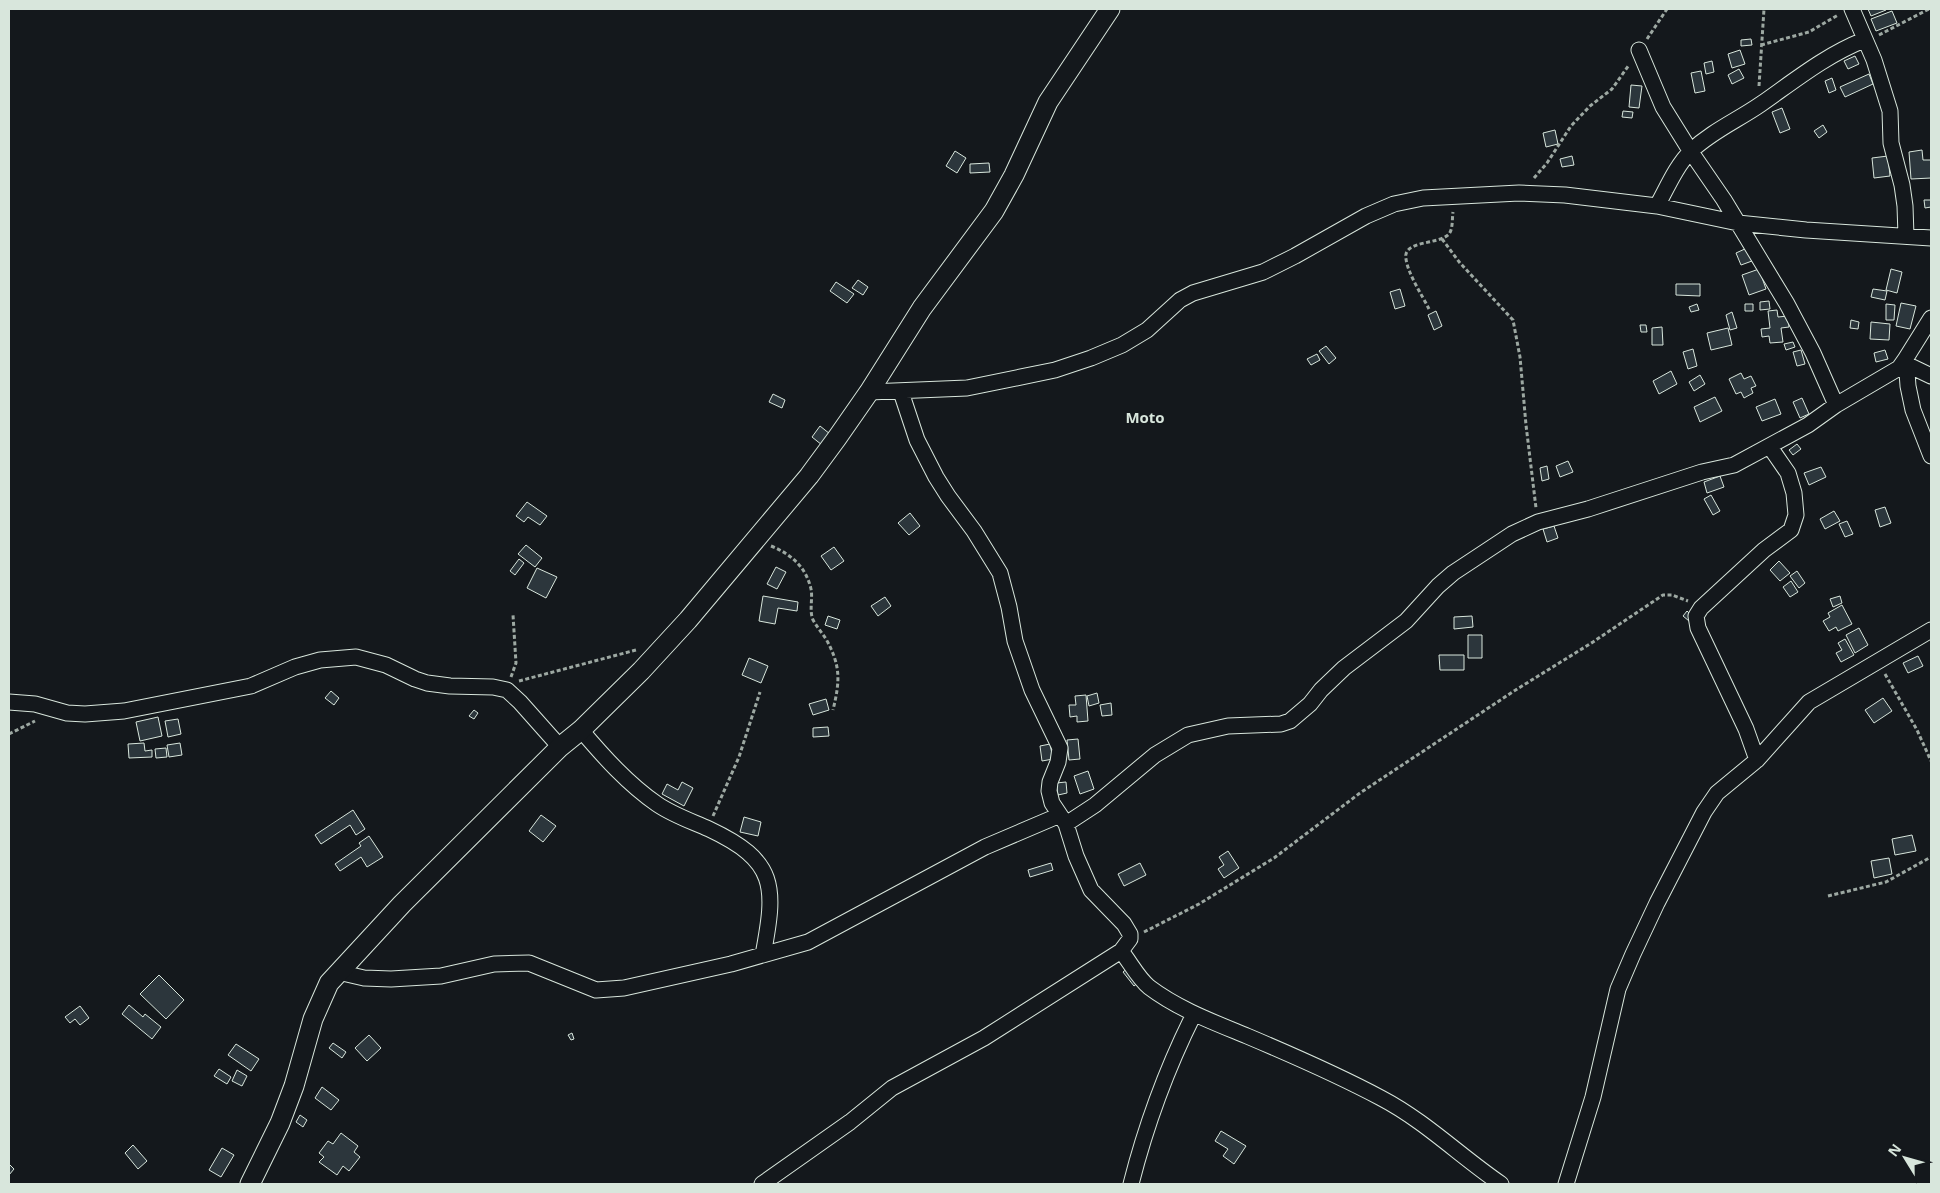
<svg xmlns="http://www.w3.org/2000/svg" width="1940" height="1193" font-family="'Open Sans',sans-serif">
  <rect width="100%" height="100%" fill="#14181c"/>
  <!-- building -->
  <path fill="#2c363c" stroke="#d8e6dc" d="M1868,9H1885L1886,10L1871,16Z
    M1892,11L1897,23L1876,31L1871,19Z
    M1751,39L1752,45L1741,46V40Z
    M1740,50L1745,64L1732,68L1728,54Z
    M1855,56L1859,64L1848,69L1844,61Z
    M1712,61L1714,72L1706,74L1704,63Z
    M1739,69L1744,78L1732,84L1728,75Z
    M1701,71L1705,91L1695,93L1691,73Z
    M1869,74L1873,84L1845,97L1840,87Z
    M1832,78L1836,90L1829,93L1825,81Z
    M1631,85L1642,86L1639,108L1629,107Z
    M1782,108L1790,129L1780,133L1772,112Z
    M1623,111L1633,112L1632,118L1622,117Z
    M1823,125L1827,132L1819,138L1814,131Z
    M1555,130L1558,144L1546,147L1543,133Z
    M1922,150L1923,160H1931V178L1911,179L1909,152Z
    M955,151L966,158L957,173L946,166Z
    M1572,156L1574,165L1562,167L1560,159Z
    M1888,156L1890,176L1874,178L1872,158Z
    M989,163L990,172L970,173V164Z
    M1924,200H1931V207L1925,208Z
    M1747,248L1752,261L1741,265L1736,253Z
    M1759,269L1766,289L1749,295L1742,275Z
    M1891,269L1902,272L1897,293L1886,290Z
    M858,280L868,287L863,295L852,288Z
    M836,282L854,294L847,303L830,291Z
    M1676,284H1700V296L1676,295Z
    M1400,289L1405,306L1395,309L1390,292Z
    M1873,289L1887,291L1885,300L1871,297Z
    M1769,301L1770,309L1760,310V302Z
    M1901,303L1916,306L1910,329L1896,326Z
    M1697,304L1699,310L1691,312L1689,307Z
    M1745,304H1753V311H1745Z
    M1886,304L1895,305L1894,320H1886Z
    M1777,310L1778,317L1788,316L1789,327L1781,328L1783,342L1770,343L1769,336L1762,337L1761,329L1770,328L1768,311Z
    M1436,311L1442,326L1434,330L1428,315Z
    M1732,312L1737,328L1730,330L1726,315Z
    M1851,320L1859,322L1858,329L1850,328Z
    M1871,322L1890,324L1889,340L1870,339Z
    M1640,325H1646L1647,332H1641Z
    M1662,327L1663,345H1652V328Z
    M1728,328L1732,345L1711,350L1707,333Z
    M1793,342L1795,347L1786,350L1784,344Z
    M1326,346L1336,358L1329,364L1319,351Z
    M1693,349L1697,366L1688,369L1683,352Z
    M1801,350L1805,364L1797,366L1793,352Z
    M1885,350L1888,359L1876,362L1874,353Z
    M1317,354L1320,360L1311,365L1307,359Z
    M1671,371L1677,384L1659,394L1653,381Z
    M1741,373L1744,379L1751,376L1756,386L1751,388L1753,393L1744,398L1741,392L1736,394L1729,379Z
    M1700,375L1705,384L1694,391L1689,382Z
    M773,394L785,400L782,408L769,402Z
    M1715,397L1722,411L1700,422L1694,407Z
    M1802,398L1809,414L1800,418L1793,402Z
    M1775,399L1781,414L1762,421L1756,407Z
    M820,426L830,434L822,445L812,437Z
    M1797,444L1801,449L1793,455L1789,450Z
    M1568,461L1573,472L1560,477L1556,466Z
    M1547,466L1549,479L1542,481L1540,468Z
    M1821,467L1826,477L1809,485L1804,473Z
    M1720,476L1724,487L1707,493L1704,482Z
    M1711,495L1720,511L1713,515L1704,499Z
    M527,502L547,516L540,525L528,517L524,522L516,516Z
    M1885,507L1891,523L1880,527L1875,510Z
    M1834,511L1840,521L1825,529L1820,519Z
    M910,513L920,526L909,535L898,523Z
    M1847,521L1853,534L1845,537L1839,524Z
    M1554,526L1558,538L1547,542L1543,529Z
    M526,545L542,558L535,567L518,554Z
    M834,547L844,561L831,570L821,556Z
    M519,559L524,563L515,575L510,571Z
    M1779,561L1790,573L1780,581L1770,570Z
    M776,567L786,572L777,589L767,584Z
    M537,568L557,577L546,598L527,588Z
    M1797,571L1805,583L1799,588L1790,576Z
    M1791,581L1798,592L1790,597L1783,587Z
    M763,596L798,602L797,611L778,608L775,624L759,621Z
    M1840,596L1842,603L1833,607L1830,599Z
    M885,597L891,606L878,616L871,606Z
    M1842,605L1852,624L1838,631L1836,627L1829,631L1823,621L1830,617L1828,613Z
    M1687,611L1693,617L1689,621L1683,616Z
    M828,616L840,620L837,629L825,625Z
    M1472,616L1473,627L1454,629V617Z
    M1859,628L1868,645L1855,653L1846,635Z
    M1468,635H1482V658H1468Z
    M1845,639L1854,655L1841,662L1836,653L1842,650L1838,643Z
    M1439,655H1464V670H1440Z
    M1918,656L1923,666L1908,673L1903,663Z
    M749,658L768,666L761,683L742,675Z
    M331,691L339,698L334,705L325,698Z
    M1097,693L1099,703L1089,706L1087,696Z
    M1086,695L1088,721L1077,722V716L1070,717L1069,705H1076L1075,696Z
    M1883,698L1892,711L1874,723L1865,710Z
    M826,699L829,710L813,715L809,704Z
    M1111,703L1112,715L1102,716L1100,705Z
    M474,710L478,713L474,719L469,716Z
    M158,717L162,736L140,741L136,722Z
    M178,719L181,734L168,737L165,721Z
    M828,727L829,736L813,737V728Z
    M1078,739L1080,759L1069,760L1067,740Z
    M144,743L145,751L152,750V757L129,758L128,744Z
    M180,743L182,755L169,757L167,745Z
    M1050,744L1053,759L1042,761L1040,746Z
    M166,748L167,757L156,758L155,749Z
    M1088,771L1094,789L1080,794L1074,776Z
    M682,782L693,788L684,806L662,794L667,784L678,790Z
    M1066,782L1067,793L1058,795L1056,783Z
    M353,810L365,829L356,835L350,825L321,844L315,835Z
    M541,815L556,826L543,842L529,831Z
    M744,817L761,822L758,836L740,832Z
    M1912,835L1916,851L1895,855L1892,839Z
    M369,836L383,857L367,867L361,857L340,871L335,864L361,846L359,843Z
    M1228,851L1239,868L1224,878L1218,869L1224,865L1219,857Z
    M1889,858L1892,874L1874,878L1871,861Z
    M1051,863L1053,870L1030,877L1028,870Z
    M1140,863L1146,875L1124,886L1118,874Z
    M1129,967L1140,981L1134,986L1123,972Z
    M159,975L184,1000L166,1019L140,994Z
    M129,1005L143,1017L145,1014L161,1027L152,1039L122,1014Z
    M80,1006L89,1018L80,1025L75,1019L70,1023L65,1017Z
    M572,1033L574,1039L571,1040L568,1035Z
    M369,1035L381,1048L367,1061L355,1048Z
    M333,1043L346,1052L342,1058L329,1048Z
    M236,1044L259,1059L251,1071L228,1055Z
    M219,1069L231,1077L227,1084L214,1076Z
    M237,1070L247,1076L242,1086L232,1081Z
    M322,1087L339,1100L331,1110L315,1098Z
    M300,1115L307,1120L303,1127L296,1122Z
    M1221,1131L1246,1146L1234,1164L1223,1156L1228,1149L1215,1141Z
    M341,1133L358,1146L354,1152L360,1157L349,1171L343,1166L337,1175L319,1162L324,1157L319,1153L328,1141L333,1144Z
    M133,1145L147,1161L138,1169L125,1153Z
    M222,1148L234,1155L221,1177L209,1170Z
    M9,1164L14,1169L9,1175Z"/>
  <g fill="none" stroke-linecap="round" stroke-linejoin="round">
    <!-- minor casing -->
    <g stroke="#d8e6dc" stroke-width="17">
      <path id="minor" d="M1852,9L1874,60L1890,111L1891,143L1902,185L1905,206L1906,236
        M1639,50L1663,107L1691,152L1724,200L1787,304L1813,353L1836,405
        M1657,206C1667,188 1676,166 1691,151C1712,131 1738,120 1761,104C1794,81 1826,55 1864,40
        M1931,318L1906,358L1908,386L1913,410L1931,456
        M1906,364L1931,376
        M869,392L967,388L1055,370L1091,358L1122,345L1147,330L1180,300L1193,293L1263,272L1295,256L1366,216L1394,204L1423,198L1519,193L1565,195L1657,206L1738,223L1806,230L1931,238
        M901,392L917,440L936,477L948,496L974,531L1000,573L1009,607L1015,641L1023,664L1032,690L1060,748L1058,762L1050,782L1049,791L1052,803L1066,824L1076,856L1091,890L1124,924L1130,934V939L1121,951C1130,962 1138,978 1149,987C1178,1009 1213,1022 1247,1036C1292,1055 1338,1075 1381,1098C1425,1121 1460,1156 1501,1184
        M9,702L35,704L67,713L85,714L124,711L251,686L295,667L320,660L356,657L386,665L415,679L427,683L450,686L493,687L507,690L520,702L560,747
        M581,730C603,756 628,784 657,804C673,815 691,821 709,829C777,861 776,886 763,955
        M1757,760L1746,729L1698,628L1696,616L1701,608L1764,550L1791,530L1796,515L1794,493L1788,473L1770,447
        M1066,824L1095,805L1155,755L1188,735L1228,726L1281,724L1290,721L1310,704L1321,690L1344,668L1406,621L1438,586L1453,573L1512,534L1538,522L1588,509L1702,472L1734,465L1808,425L1836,405L1899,368L1906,358
        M338,972L364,978L391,979L441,976L494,964L529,963L596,990L624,988L731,964L808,942L985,847L1060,815
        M762,1184L850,1122L892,1088L984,1038L1121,951
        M1131,1184C1146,1125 1167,1068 1194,1014
        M1566,1184L1593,1097L1618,989L1633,954L1657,903L1704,812L1717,793L1757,760L1809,702L1931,630"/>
    </g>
    <!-- tertiary casing -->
    <g stroke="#d8e6dc" stroke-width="21">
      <path id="tertiary" d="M250,1184L280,1123L294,1086L313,1019L329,983L402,904L560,747L581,730L641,671L688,620L809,476L837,438L869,392L922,308L994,211L1014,175L1048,102L1110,9"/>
    </g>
    <!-- path -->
    <path stroke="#9da8a2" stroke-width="3" stroke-dasharray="4 2.5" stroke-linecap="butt" d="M1879,35L1929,9
      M1647,39L1667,9
      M1761,45L1809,32L1838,15
      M1759,86L1764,9
      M1534,178L1547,163L1571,126L1590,106L1612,89L1629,65
      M1442,239L1460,263L1513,320L1520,357L1526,425L1536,508
      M1429,309C1422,295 1408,274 1406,259C1402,240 1439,245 1449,234C1453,229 1452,219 1453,212
      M771,546C791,554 806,567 811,589C813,599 809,610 813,620C817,627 822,633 826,639C841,666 840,681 833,710
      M1885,674L1917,730L1931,761
      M511,677L516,663L513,615
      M519,681L636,650
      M9,734L35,721
      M713,816L739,757L760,692
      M1828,896L1886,882L1931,857
      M1144,932L1199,904L1274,858L1360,793L1514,691L1593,642L1663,595H1672L1688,601"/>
    <!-- minor -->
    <use href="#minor" stroke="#14181c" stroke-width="15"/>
    <!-- tertiary -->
    <use href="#tertiary" stroke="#14181c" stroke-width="19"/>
  </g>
  <g text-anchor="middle" stroke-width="4" stroke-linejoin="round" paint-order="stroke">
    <!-- quarter labels -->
    <g font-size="15" font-weight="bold" fill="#d8e6dc" stroke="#14181c">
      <text x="1145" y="423">Moto</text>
    </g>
  </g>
  <!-- border -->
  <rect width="1940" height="1193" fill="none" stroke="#d8e6dc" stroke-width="20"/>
  <!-- north arrow -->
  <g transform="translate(1905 1158) rotate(307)" stroke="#14181c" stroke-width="4" paint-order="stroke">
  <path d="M0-4L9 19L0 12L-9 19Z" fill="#d8e6dc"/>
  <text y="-8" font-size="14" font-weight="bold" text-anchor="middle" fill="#d8e6dc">N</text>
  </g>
</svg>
